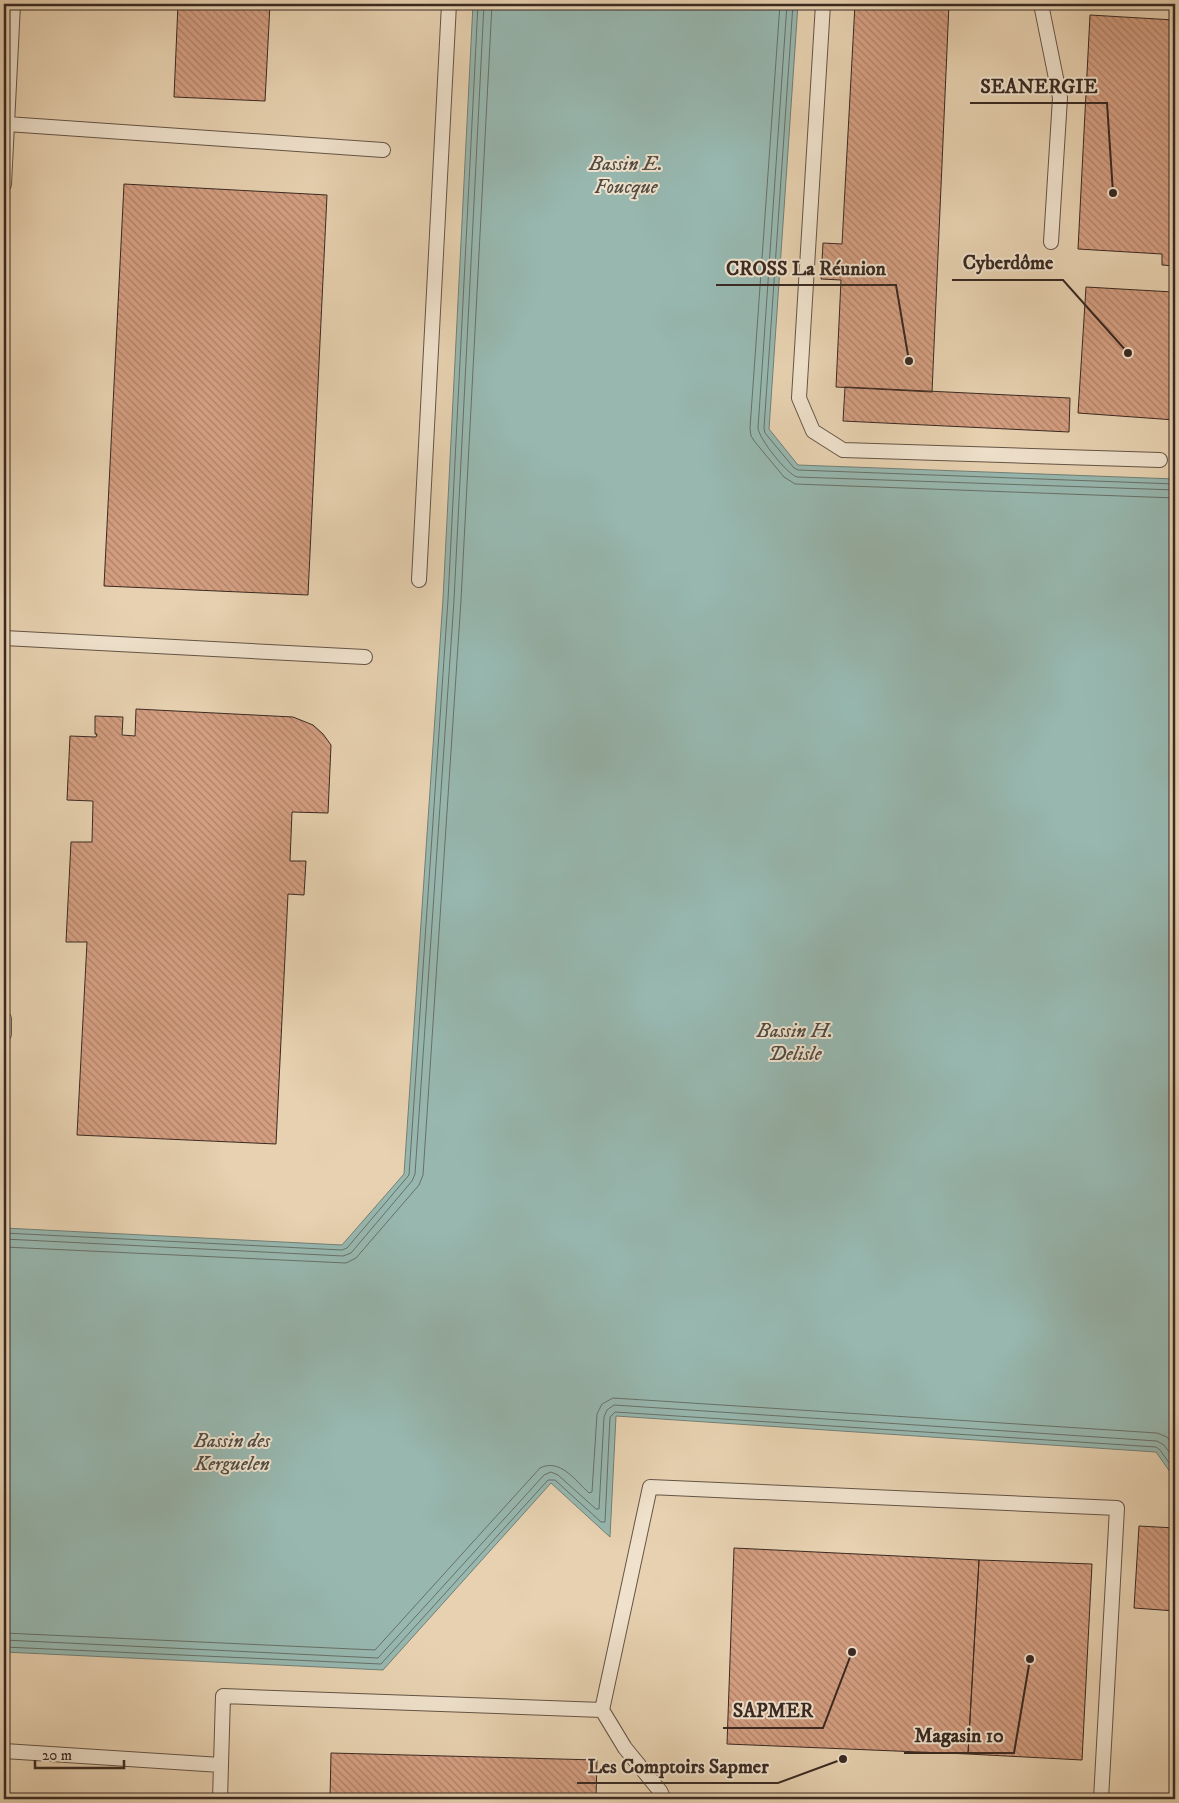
<svg xmlns="http://www.w3.org/2000/svg" width="1179" height="1803" font-family="'IM FELL DW Pica',serif">
  <defs>
    <pattern id="building-back-hatch" width="6" height="6" patternUnits="userSpaceOnUse" patternTransform="scale(1.25)"><rect width="6" height="6" fill="#d49e81"/><path d="M-1 5l2 2M0 0l6 6M5-1l2 2" fill="none" stroke="#ad8169"/></pattern>
  </defs>
  <rect width="100%" height="100%" fill="#e7d1b0"/>
  <filter id="stains"><feTurbulence type="fractalNoise" baseFrequency=".004" numOctaves="4"/><feColorMatrix values="0 0 0 0 .2 0 0 0 0 .09 0 0 0 0 .02 0 0 0 .5 -.17"/></filter>
  <radialGradient id="worn" r=".72"><stop offset=".6" stop-color="#630" stop-opacity="0"/><stop offset="1" stop-color="#630" stop-opacity=".3"/></radialGradient>
  <!-- water -->
  <path fill="#97b7af" stroke="#727f77" d="M473,4H798L769,429L798,465L1175,479V1479L1156,1452L616,1416L610,1537L551,1483L383,1670L4,1652V1228L342,1245L404,1174L443,599Z"/>
  <g fill="none" stroke-linecap="round" stroke-linejoin="round">
    <!-- shore -->
    <path stroke="#687068" stroke-width="1" d="M780,4L750,428L751,436L755,442L784,477L795,484L1175,498
      M787,4L758,428C759,439 787,474 797,477L1175,490
      M793,4L764,428L765,433L794,468L798,470L1175,484
      M4,1233L342,1250L347,1248L409,1175L448,600L478,4
      M4,1239L343,1256L351,1253L412,1181L415,1174L454,600L484,4
      M4,1247L346,1263L356,1258L419,1185L423,1175L461,600L492,4
      M4,1633L375,1650L540,1468C560,1458 575,1480 589,1493L592,1492L597,1414L602,1404L613,1398L1157,1433L1167,1437L1175,1447
      M4,1640L378,1658L544,1475L551,1472L558,1475L596,1509H599L604,1417L607,1410L614,1405L1157,1441L1164,1445L1175,1460
      M4,1647L381,1664L548,1480H555L601,1522H605L610,1417L615,1412L1156,1447L1160,1450L1175,1471"/>
  </g>
  <!-- building -->
  <path fill="url(#building-back-hatch)" stroke="#3a2a22" d="M178,4H270L265,101L174,97Z
    M855,4H949L932,392L836,387L841,280L821,279L823,243L842,244Z
    M1175,11V266L1162,265V254L1078,249L1090,15L1174,20Z
    M124,184L327,195L308,595L104,586Z
    M1173,281H1175V420L1078,413L1086,287L1173,292Z
    M845,387L1070,398L1069,432L843,421Z
    M136,709L293,717L313,725L323,734L331,745L328,813L292,812L290,861H306L304,895L288,894L276,1144L77,1135L87,942H66L71,842H92L93,801L67,800L70,736L96,737L97,734H95V716L123,717L122,735L135,736Z
    M1139,1526L1175,1528V1611L1134,1608Z
    M734,1548L979,1560L968,1754L727,1744Z
    M979,1560L1092,1564L1082,1760L968,1754Z
    M1172,1657L1175,1658V1694H1170Z
    M331,1753L597,1760L596,1799H330Z"/>
  <g fill="none" stroke-linecap="round" stroke-linejoin="round">
    <!-- lane casing -->
    <g stroke="#655446" stroke-width="16">
      <path id="lane" d="M823,4L799,398L813,431L843,450L1160,460
        M1041,4L1060,98L1051,242
        M4,122L7,124L383,150
        M4,184L13,4
        M419,580L449,4
        M4,638L365,657
        M4,1019V1034
        M4,1751L221,1765
        M220,1799L223,1696L602,1710
        M664,1799L660,1791L625,1748L602,1710L650,1487L1117,1508L1101,1799"/>
    </g>
    <!-- lane -->
    <use href="#lane" stroke="#efe1cc" stroke-width="14"/>
  </g>
  <g text-anchor="middle" stroke-width="4" stroke-linejoin="round" paint-order="stroke">
    <!-- water labels -->
    <g font-size="20" font-style="italic" fill="#514d45" stroke="#efe1cc">
      <text x="626" y="170">Bassin E.<tspan x="626" dy="23">Foucque</tspan></text>
      <text x="795" y="1037">Bassin H.<tspan x="795" dy="23">Delisle</tspan></text>
      <text x="232" y="1447">Bassin des<tspan x="232" dy="23">Kerguelen</tspan></text>
    </g>
  </g>
  <!-- callouts -->
  <path fill="none" stroke="#3a2a22" stroke-width="2" d="M1113 193L1107 103H970M1128 353L1063 280H952M909 361L896 285H716M852 1652L823 1728H723M1030 1659L1014 1753H904M843 1759L778 1783H577"/>
  <g fill="#3a2a22" stroke="#efe1cc" stroke-width="2">
    <circle cx="1113" cy="193" r="5"/>
    <circle cx="1128" cy="353" r="5"/>
    <circle cx="909" cy="361" r="5"/>
    <circle cx="852" cy="1652" r="5"/>
    <circle cx="1030" cy="1659" r="5"/>
    <circle cx="843" cy="1759" r="5"/>
  </g>
  <g font-size="20" text-anchor="middle" font-weight="bold" fill="#3a2a22" stroke="#efe1cc" stroke-width="4" stroke-linejoin="round" paint-order="stroke">
    <text x="1039" y="93">SEANERGIE</text>
    <text x="1008" y="269">Cyberdôme</text>
    <text x="806" y="275">CROSS La Réunion</text>
    <text x="773" y="1717">SAPMER</text>
    <text x="959" y="1742">Magasin 10</text>
    <text x="678" y="1773">Les Comptoirs Sapmer</text>
  </g>
  <!-- margin -->
  <rect width="1179" height="1803" fill="none" stroke="#e7d1b0" stroke-width="20"/>
  <rect x="5" y="5" width="1169" height="1793" fill="none" stroke="#3a2a22" stroke-width="2.5"/>
  <rect x="10" y="10" width="1159" height="1783" fill="none" stroke="#3a2a22"/>
  <!-- scale -->
  <path d="M35 1760v8h89v-8" fill="none" stroke="#3a2a22" stroke-width="2.5"/>
  <text x="42" y="1760" font-size="15" fill="#3a2a22" stroke="#efe1cc" stroke-width="4" paint-order="stroke">20 m</text>
  <rect width="100%" height="100%" filter="url(#stains)"/>
  <rect width="100%" height="100%" fill="url(#worn)"/>
</svg>
